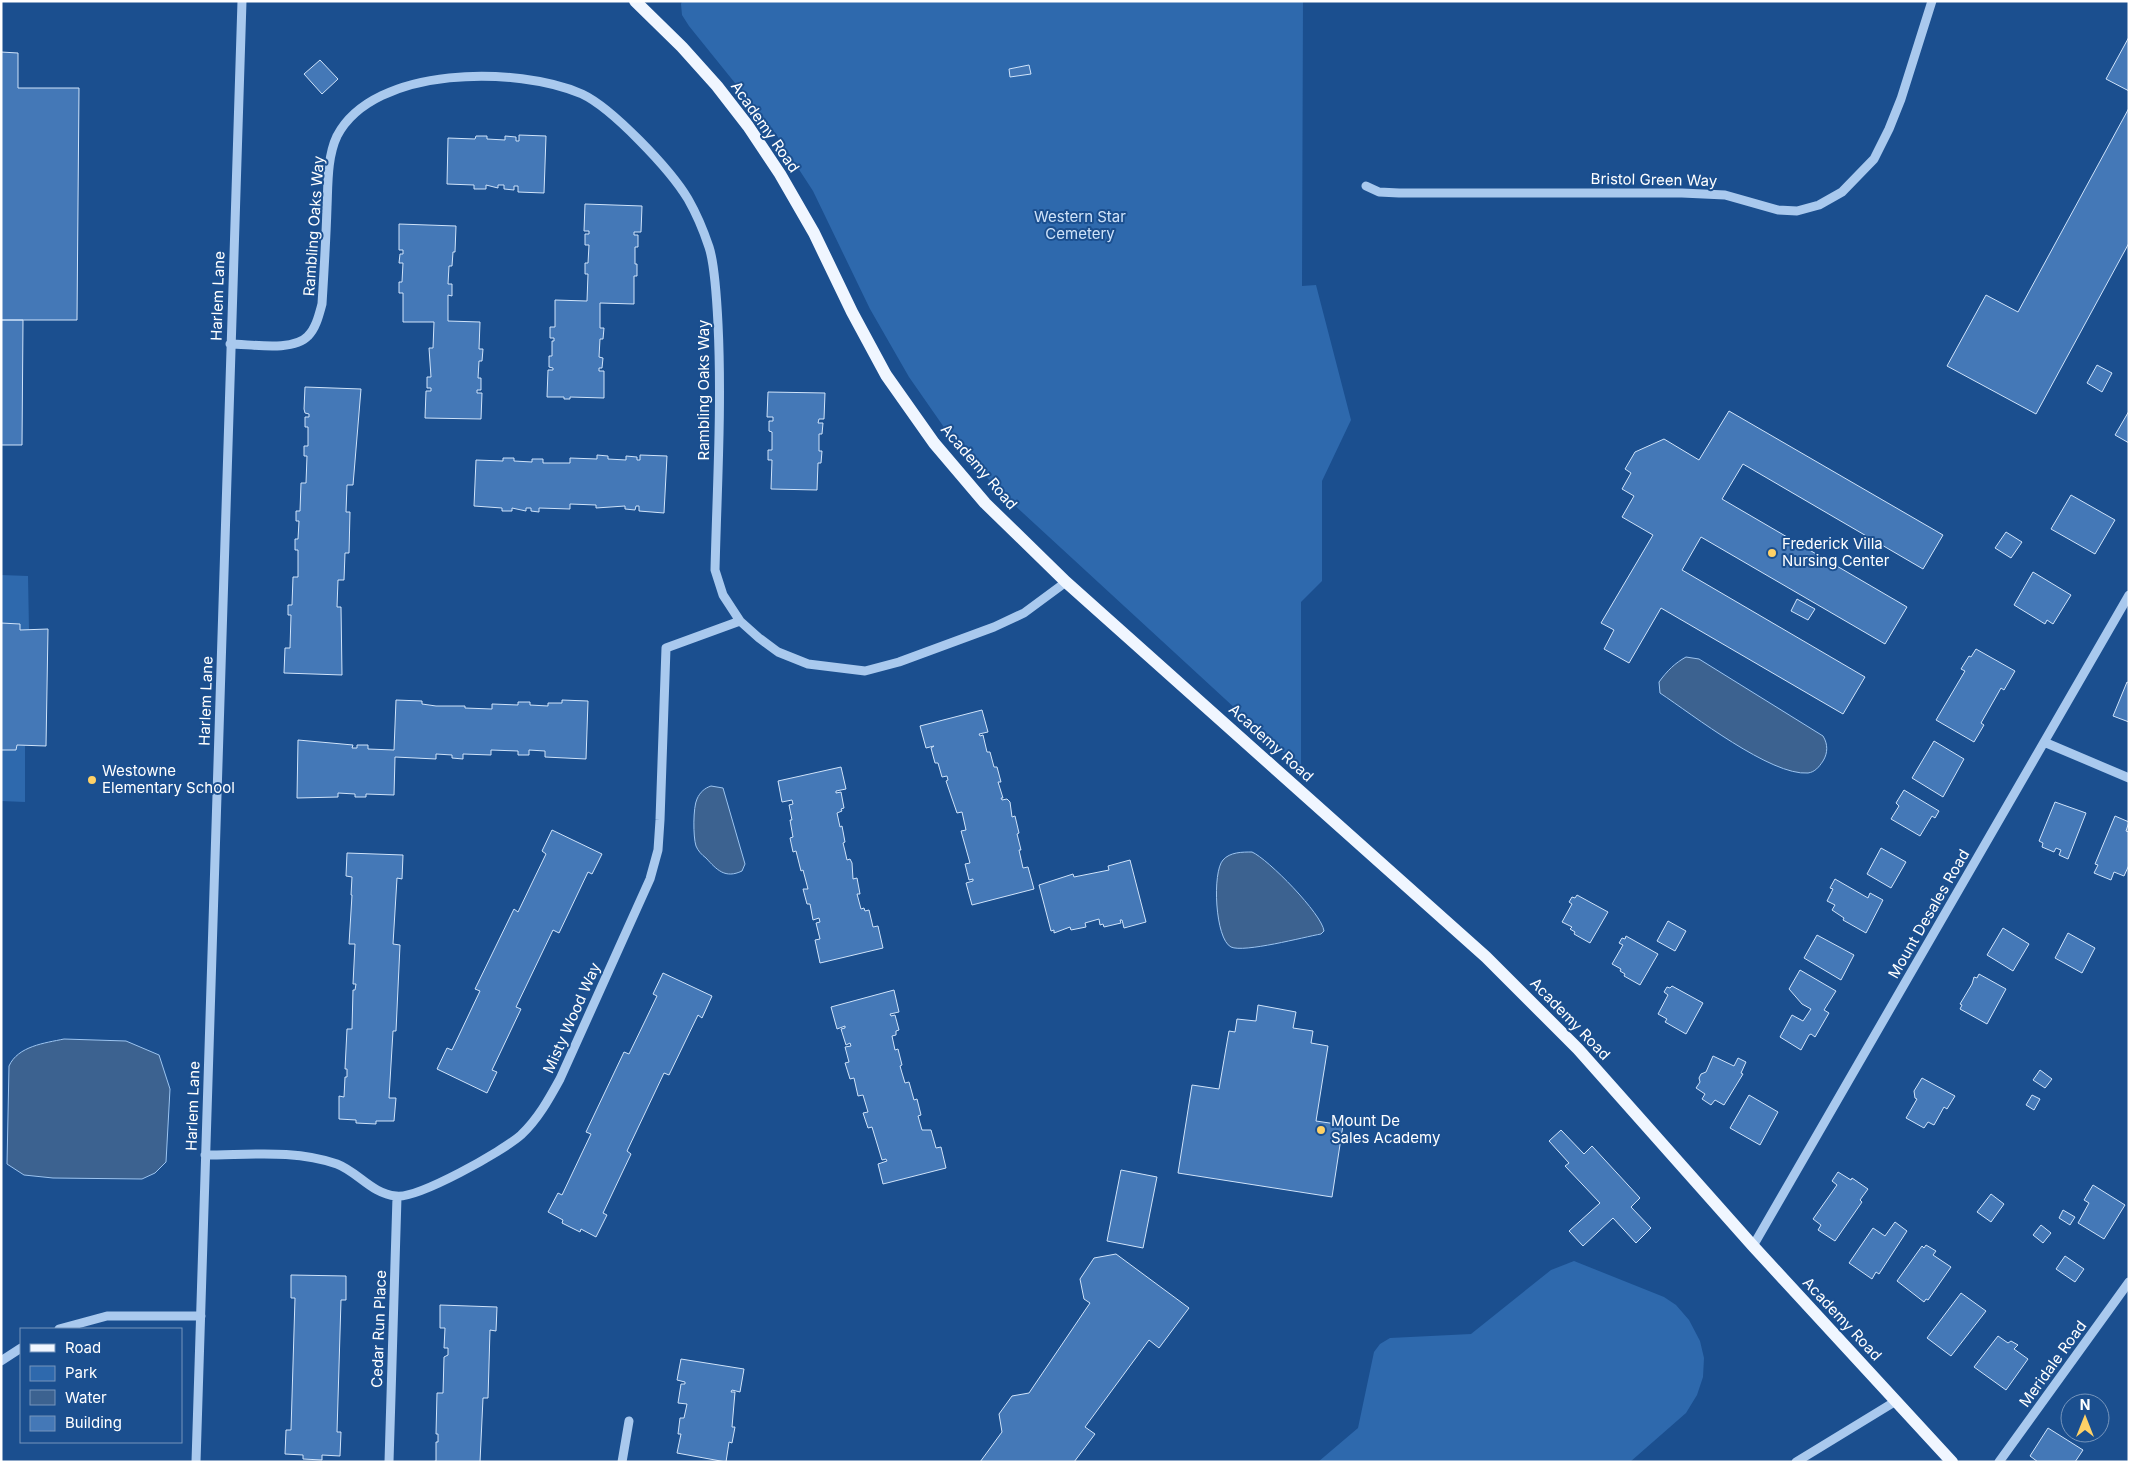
<svg xmlns="http://www.w3.org/2000/svg" width="2130" height="1463" font-family="Inter,sans-serif">
  <rect width="100%" height="100%" fill="#1b4f8f"/>
  <!-- green -->
  <path fill="#2e69ad" d="M682,1H1303L1302,286L1316,285L1351,420L1322,481V581L1301,602V769L998,490L948,433L909,377L870,309L813,191L776,134L689,26L682,15L681,4Z
    M1,575L28,576L29,630H20V624L1,623Z
    M17,745H25V802L1,801V750H15Z
    M1574,1261L1664,1297L1676,1305L1689,1320L1700,1341L1704,1358L1703,1377L1697,1395L1686,1413L1630,1462H1318L1358,1428L1374,1352L1380,1344L1390,1338L1471,1334L1551,1270Z"/>
  <!-- water -->
  <path fill="#3c6290" stroke="#9cc4f0" d="M1686,657L1699,659L1823,736C1828,744 1828,753 1823,761C1819,767 1815,772 1808,773C1771,776 1693,715 1660,693L1659,682C1667,671 1675,663 1686,657Z
    M711,786L723,788L745,864L742,871C725,879 717,870 706,858C702,855 698,851 696,846C693,837 693,807 697,799C700,792 705,788 711,786Z
    M1252,852C1268,859 1322,914 1324,931L1321,934C1304,937 1244,953 1231,947C1215,939 1212,872 1223,860C1230,852 1242,852 1252,852Z
    M64,1039L126,1041L159,1055L170,1089L166,1162L155,1173L142,1179L53,1178L24,1175L7,1164L9,1066C18,1046 45,1043 64,1039Z"/>
  <!-- building -->
  <path fill="#4478b7" stroke="#cfe3fa" d="M2129,37V91L2106,79Z
    M1,52L18,53V88H79L77,320H1Z
    M320,60L338,79L322,94L304,74Z
    M1029,65L1031,74L1010,77L1009,69Z
    M2129,108V243L2036,414L1947,366L1986,295L2018,312Z
    M519,135L546,136L544,193L518,192V186H514V190L504,189V185H498V188L486,185V189H474V185L447,184L448,138L475,139L476,136H487V139L505,140V136L516,137V141H519Z
    M585,204L642,206L641,232H634V235H638V247H635V264H637V276H634V304L600,303V328H604L603,339H600L599,357L603,358L602,368H599V371H604V398L570,397V399H564V397H547L548,370H553V368L549,367V356H552V341H554V338H550V327H555V300L587,301L588,274H585V263H588L589,245H585V234H589V231H584Z
    M399,224L456,226L455,252H453L452,266H449L448,284H452V296L448,295V321L480,322L479,349H483L482,361H479L478,378H481V390H477V393H482L481,419L425,418L426,391H431V388H427V377H431L429,348H433L434,322H403V293H399V282H402L403,263H399L400,254H403V250H399Z
    M1,320H23L22,445H1Z
    M2097,365L2112,373L2102,392L2087,383Z
    M305,387L361,389L353,485H347L346,512H350L349,553H345L344,580H338L337,607H341L342,675L284,673L285,648H290L291,615H288V605H292L293,577H298V550H295V539H298L299,521H296V511H300L301,483H306L307,456H304V446H308V427H305V417H309V414L305,413L304,409Z
    M768,392L825,393L824,419H819L818,423H823L822,434H819V451H822L821,463H818L817,490L771,489L772,460H768V450H772V432L769,431V421H773V417H767Z
    M1729,411L1943,535L1923,569L1743,464L1722,499L1907,607L1885,644L1701,537L1682,570L1865,677L1843,714L1661,608L1629,663L1604,649L1614,630L1601,623L1653,535L1622,517L1634,496L1622,489L1631,473L1625,469L1635,452L1664,439L1699,460Z
    M2129,411V443L2115,435Z
    M597,455L608,456V459L626,460V456L637,457V460H640V455L667,456L664,513L639,511V506H636L635,510L625,509V506L596,508V505L570,504V509L539,508V512L531,511V508H526V511L512,508V511H502V508L474,506L476,460L503,461V458H514V461L532,462V459H543V463H570V458L597,459Z
    M2071,495L2115,520L2095,554L2051,529Z
    M2006,532L2022,542L2011,558L1995,548Z
    M2033,572L2071,595L2053,624L2047,620L2045,624L2014,605Z
    M1797,599L1815,609L1808,620L1791,611Z
    M1,623L20,624V630L48,629L46,746L17,745L16,750H1Z
    M1976,649L2015,671L2004,690L2001,688L1981,723L1984,725L1974,742L1936,720L1965,671L1961,669L1969,656L1971,657Z
    M2127,682L2129,683V722L2113,716Z
    M396,700L422,701V704L436,706H465V708L492,709V704L518,705V702H530V705L548,706V703H562V700L588,701L586,759L545,757V751L529,750V755H518V751L491,750V755L463,754V759L452,758V755L436,754V759L395,757L394,795L366,794V797H355V794L338,793V797L297,798L298,740L353,745L352,748H357V745H368V749L394,750Z
    M982,710L988,732L979,734L980,736L983,735L987,752H990L994,767H997L1001,782H998L1003,798H1001L1002,800L1007,799L1010,802L1012,817L1015,816L1019,833L1017,834L1021,850H1019L1023,868L1028,867L1034,889L972,905L966,883L973,881V879L969,880L965,864L970,863L961,831L966,830L962,812L957,813L946,781L948,780L947,776L942,777L938,763H935L931,748L934,746L926,748L920,726Z
    M1934,741L1964,759L1943,797L1912,778Z
    M841,767L846,789L836,791V793L841,792L844,808L841,809L842,811L837,813L840,827L842,826L845,842L843,843L845,851L847,860L850,859L852,863L853,879L857,878L860,894H857L861,909L864,908L865,911L869,910L873,927L878,926L883,948L820,963L815,940L820,939L816,923L820,922L819,918L813,920L810,904H807L803,889H808L803,870L801,871L796,851L793,852L790,838L793,837L790,820H792L789,805L793,804L792,800L782,802L778,781Z
    M1904,790L1939,811L1935,818L1932,816L1920,836L1891,819L1899,806L1896,803Z
    M2055,802L2086,813L2068,859L2059,855L2061,850L2056,848L2054,852L2042,847L2043,843L2039,841Z
    M2115,816L2129,822L2126,831L2129,832V865L2124,876L2114,872L2111,880L2094,873L2098,865L2095,864Z
    M552,830L602,854L592,874L588,872L559,933L553,930L516,1007L521,1009L492,1070L497,1072L487,1093L437,1069L447,1048L452,1050L480,991L475,989L514,909L518,912L546,854L542,851Z
    M1881,848L1906,862L1891,888L1867,874Z
    M347,853L403,855L402,879L397,878L393,944L400,945L396,1031H393L389,1098H396L394,1121H376V1124L356,1123V1120L339,1119V1096L344,1097L345,1077H347V1069H345L347,1029H352L353,990H355L356,984H353L355,944H349L352,895H351L352,877L346,876Z
    M1130,860L1146,922L1124,928L1122,920H1120L1121,923L1104,927L1103,924L1100,925L1099,919L1085,923L1086,927L1071,930L1070,927L1054,933V930L1051,931L1039,885L1073,874L1074,877L1109,870L1108,866Z
    M1835,879L1868,898L1870,893L1883,900L1866,933L1843,920L1844,918L1832,910L1835,905L1827,901L1833,889L1830,888Z
    M1577,895L1608,912L1590,943L1574,934L1575,932L1570,929L1572,927L1562,922L1572,904L1569,902L1572,897L1575,898Z
    M1668,921L1686,931L1675,951L1657,941Z
    M2003,928L2029,944L2013,971L1987,955Z
    M2068,933L2095,948L2082,973L2055,958Z
    M1817,935L1854,955L1841,980L1804,958Z
    M1626,936L1658,954L1640,985L1624,976L1625,974L1620,971L1621,969L1612,964L1623,945L1619,943L1622,938L1625,939Z
    M1800,970L1836,991L1824,1010L1829,1013L1815,1037L1811,1034L1809,1035L1801,1050L1780,1037L1792,1015L1803,1021L1811,1009L1802,1004L1789,989Z
    M663,973L712,996L702,1018L698,1015L669,1075L664,1073L627,1151L631,1154L603,1213L607,1215L596,1237L581,1229L580,1232L562,1223L563,1220L548,1212L558,1193L562,1195L591,1134L586,1132L624,1052L629,1054L646,1019L657,996L653,994Z
    M1979,974L2006,989L1987,1024L1960,1009L1962,1005L1960,1004L1972,984L1974,977L1977,978Z
    M1672,986L1703,1003L1686,1034L1665,1022L1667,1019L1658,1014L1668,995L1664,992L1667,987L1670,988Z
    M894,990L899,1012L890,1014L891,1016L895,1015L899,1030L896,1031V1035L892,1036L895,1050L898,1049L902,1065L900,1066L902,1073L905,1083L909,1082L914,1100L917,1099L921,1115L918,1116L922,1130H931L936,1148L941,1147L946,1168L883,1184L878,1164L887,1161L886,1159L882,1160L872,1127L868,1128L863,1113L868,1112L863,1095L858,1096L854,1078L850,1079L845,1063L849,1062L845,1047L851,1046L850,1043L846,1045L841,1029L845,1028V1026L837,1029L831,1007Z
    M1258,1005L1296,1012L1293,1028L1313,1031L1311,1043L1328,1046L1316,1121L1343,1125L1332,1197L1178,1173L1192,1085L1219,1089L1229,1031L1235,1032L1237,1019L1256,1021Z
    M1713,1056L1734,1066L1738,1058L1746,1062L1741,1073L1743,1074L1724,1105L1715,1100L1711,1105L1702,1099L1705,1094L1696,1088L1700,1082L1699,1078L1701,1074L1706,1072Z
    M2040,1070L2052,1079L2045,1088L2033,1080Z
    M1922,1078L1955,1096L1947,1109L1944,1107L1934,1125L1928,1122L1924,1128L1906,1118L1917,1099L1915,1098L1914,1091Z
    M1749,1095L1778,1112L1760,1145L1730,1128Z
    M2032,1095L2040,1099L2034,1110L2026,1105Z
    M1561,1130L1584,1154L1592,1146L1640,1198L1631,1207L1651,1228L1636,1243L1613,1218L1583,1246L1569,1231L1600,1203L1565,1166L1569,1163L1549,1141Z
    M1121,1170L1157,1177L1143,1248L1107,1241Z
    M1838,1172L1851,1180L1852,1178L1868,1189L1860,1200L1862,1202L1835,1241L1818,1230L1821,1225L1813,1219L1837,1185L1832,1181Z
    M2093,1185L2125,1205L2104,1239L2078,1223L2089,1203L2084,1200Z
    M1991,1194L2004,1204L1991,1222L1977,1212Z
    M2063,1210L2075,1217L2070,1225L2059,1218Z
    M1895,1222L1907,1231L1879,1274L1876,1272L1872,1279L1849,1263L1873,1228L1885,1236Z
    M2041,1225L2051,1233L2043,1243L2033,1235Z
    M1926,1245L1936,1251L1933,1255L1951,1267L1928,1300L1926,1299L1924,1302L1897,1281L1922,1246L1924,1248Z
    M1116,1254L1189,1308L1159,1348L1149,1340L1085,1427L1095,1434L1074,1462H980L1002,1432L999,1414L1012,1396L1029,1393L1090,1303L1084,1299L1080,1279L1094,1258Z
    M2065,1256L2084,1269L2075,1282L2056,1269Z
    M291,1275L346,1276V1300H341L337,1432H341L340,1456L322,1455V1460L303,1459V1455L285,1454L286,1430H291L295,1298H291Z
    M1961,1293L1986,1311L1951,1356L1927,1338Z
    M440,1305L497,1307L496,1331L490,1330L488,1398H483L480,1462H432L436,1461V1442H438V1434H436L437,1393H443L444,1357L448,1355V1348H444L445,1328H440Z
    M1998,1336L2008,1343L2011,1341L2018,1345L2014,1349L2028,1359L2006,1390L1974,1367Z
    M681,1359L744,1369L740,1392L732,1390L731,1392H735L732,1427H735L732,1443L729,1442L726,1462L677,1453L681,1434H678L680,1418H684L687,1404L678,1403L681,1384H685V1382L677,1380Z
    M2048,1428L2083,1450L2075,1462H2038L2030,1456Z"/>
  <g fill="none" stroke-linecap="round" stroke-linejoin="round">
    <!-- minor -->
    <path stroke="#a9c9ee" stroke-width="9" d="M1366,186L1379,192L1399,193H1682L1725,195L1778,210L1797,211L1819,205L1842,192L1874,159L1889,129L1901,99L1932,1
      M230,344C251,344 293,352 308,336C316,328 319,315 322,304C324,272 326,240 327,207C328,185 327,157 337,136C374,65 518,66 582,94C612,108 670,169 688,199C696,213 704,232 709,247C715,265 717,304 718,324C722,406 717,488 715,570L723,595L740,621L759,638L778,652L808,664L865,671L899,662L994,627L1024,613L1066,582
      M2044,742L2129,778
      M205,1155C248,1155 295,1149 337,1164C358,1172 372,1194 396,1196C418,1199 503,1151 521,1135C538,1119 549,1099 560,1079L650,879L658,850L660,820L666,648L740,621
      M1753,1246L2129,595
      M59,1329L107,1316H201
      M1,1361L21,1348
      M196,1462L242,1
      M389,1462L397,1197
      M622,1462L629,1421
      M1796,1462L1896,1401
      M1999,1462L2129,1282"/>
    <!-- major -->
    <path stroke="#f0f6ff" stroke-width="12" d="M635,1L682,47L717,86L748,126L780,174L814,233L852,312L886,375L934,443L985,503L1066,582L1486,957L1578,1049L1753,1246L1952,1462"/>
  </g>
  <!-- markers -->
  <g fill="#ffd166" stroke="#1b4f8f" stroke-width="2">
    <circle cx="1772" cy="553" r="5"/>
    <circle cx="92" cy="780" r="5"/>
    <circle cx="1321" cy="1130" r="5"/>
  </g>
  <g text-anchor="middle" stroke-width="4" stroke-linejoin="round" paint-order="stroke">
    <!-- street labels -->
    <g font-size="15" fill="#fff" stroke="#1b4f8f">
      <text transform="translate(765 127) rotate(55)" y="5">Academy Road</text>
      <text transform="translate(1654 180) rotate(1)" y="5">Bristol Green Way</text>
      <text transform="translate(314 226) rotate(-86)" y="5">Rambling Oaks Way</text>
      <text transform="translate(218 296) rotate(-88)" y="5">Harlem Lane</text>
      <text transform="translate(704 390) rotate(-90)" y="5">Rambling Oaks Way</text>
      <text transform="translate(979 467) rotate(49)" y="5">Academy Road</text>
      <text transform="translate(206 701) rotate(-88)" y="5">Harlem Lane</text>
      <text transform="translate(1271 743) rotate(42)" y="5">Academy Road</text>
      <text transform="translate(1929 914) rotate(-60)" y="5">Mount Desales Road</text>
      <text transform="translate(572 1018) rotate(-66)" y="5">Misty Wood Way</text>
      <text transform="translate(1570 1019) rotate(46)" y="5">Academy Road</text>
      <text transform="translate(193 1106) rotate(-88)" y="5">Harlem Lane</text>
      <text transform="translate(1842 1319) rotate(47)" y="5">Academy Road</text>
      <text transform="translate(379 1329) rotate(-88)" y="5">Cedar Run Place</text>
      <text transform="translate(2053 1364) rotate(-54)" y="5">Meridale Road</text>
    </g>
    <!-- park labels -->
    <g font-size="15" fill="#cfe3fa" stroke="#1b4f8f">
      <text x="1080" y="222">Western Star<tspan x="1080" dy="17">Cemetery</tspan></text>
    </g>
    <!-- poi labels -->
    <g font-size="15" fill="#fff" stroke="#1b4f8f" text-anchor="start">
      <text x="1782" y="549">Frederick Villa<tspan x="1782" dy="17">Nursing Center</tspan></text>
      <text x="102" y="776">Westowne<tspan x="102" dy="17">Elementary School</tspan></text>
      <text x="1331" y="1126">Mount De<tspan x="1331" dy="17">Sales Academy</tspan></text>
    </g>
  </g>
  <!-- border -->
  <rect width="2130" height="1463" fill="none" stroke="#ffffff" stroke-width="5"/>
  <!-- legend -->
  <rect x="20" y="1328" width="162" height="115" fill="#1b4f8f" stroke="#7695bc"/>
  <rect x="30" y="1344" width="25" height="8" fill="#f0f6ff" stroke="#7695bc"/>
  <text x="65" y="1353" font-size="15" fill="#ffffff">Road</text>
  <rect x="30" y="1366" width="25" height="15" fill="#2e69ad" stroke="#7695bc"/>
  <text x="65" y="1378" font-size="15" fill="#ffffff">Park</text>
  <rect x="30" y="1390" width="25" height="15" fill="#3c6290" stroke="#7695bc"/>
  <text x="65" y="1403" font-size="15" fill="#ffffff">Water</text>
  <rect x="30" y="1416" width="25" height="15" fill="#4478b7" stroke="#7695bc"/>
  <text x="65" y="1428" font-size="15" fill="#ffffff">Building</text>
  <!-- north arrow -->
  <g transform="translate(2085 1418)"><circle r="24" fill="#1b4f8f" stroke="#7695bc"/>
  <path d="M0-4L9 19L0 12L-9 19Z" fill="#ffd166"/>
  <text y="-8" font-size="14" font-weight="bold" text-anchor="middle" fill="#ffffff">N</text>
  </g>
</svg>
